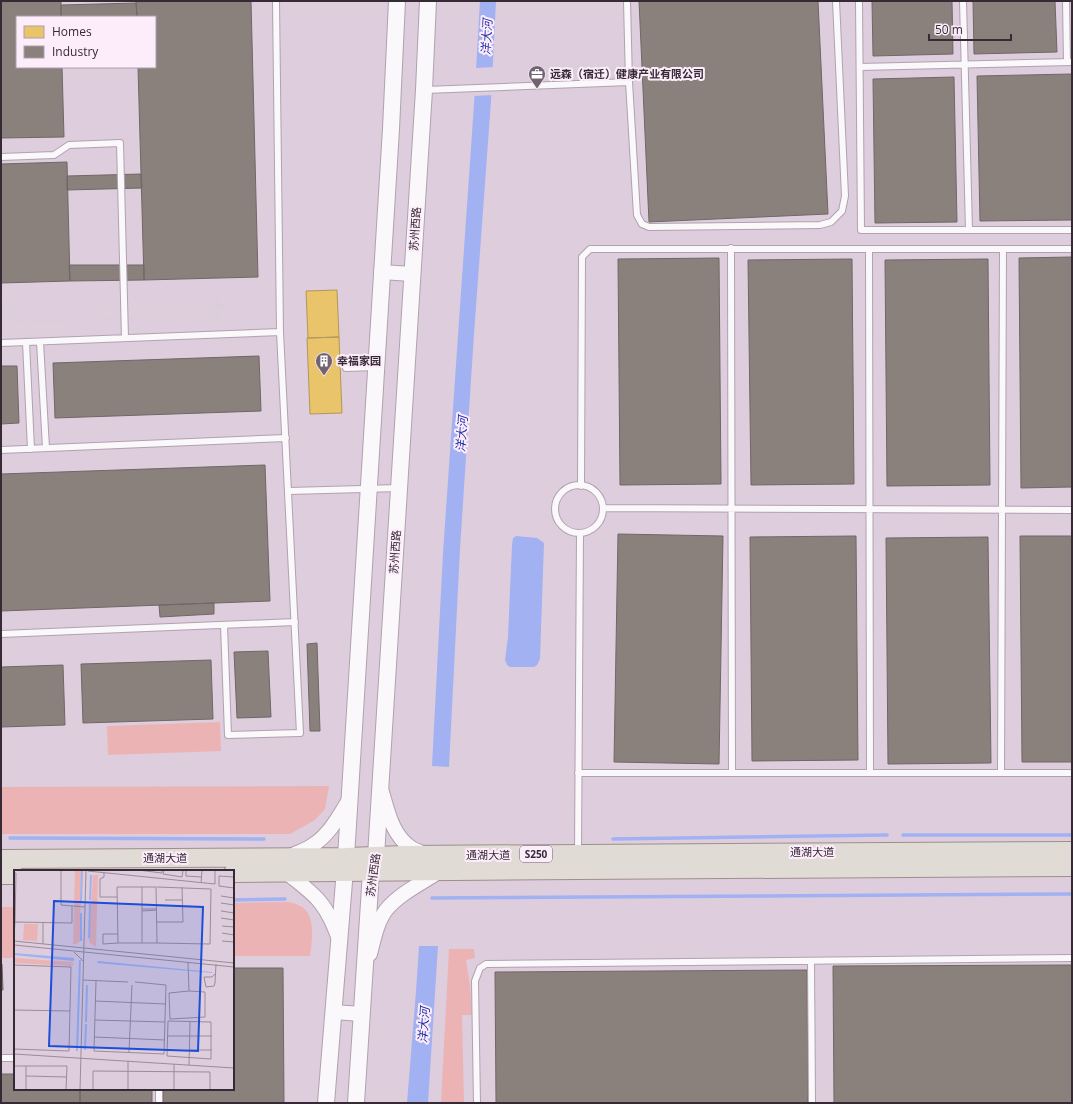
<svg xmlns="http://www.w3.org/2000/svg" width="1073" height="1104" font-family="'Open Sans','Noto Sans SC',sans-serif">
  <rect width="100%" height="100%" fill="#decddd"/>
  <!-- green -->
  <path fill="#ecb3b4" d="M220,722L221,751L108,755L107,726Z
    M329,786L325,809L315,820L290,834H1V787Z
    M288,902C291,903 295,903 298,905C317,912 312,940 310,956H233V903Z
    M1,907H15V958H1Z
    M449,949H474L475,958L466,960L470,986L472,1015H462L464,1103H441Z"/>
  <!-- water -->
  <path fill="#a2b1f1" d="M480,1H496L491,101L474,334L460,549L449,767L432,766L443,553L474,104Z
    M516,536L537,538L544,543L540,659L537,665L534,667H510L507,665L505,660L508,637L512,545L513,538Z
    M419,946H438L428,1103H407L416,991Z"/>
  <!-- pier -->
  <path fill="#decddd" d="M474,67L476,68L494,67L493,95L473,96Z"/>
  <!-- homes -->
  <path fill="#e9c46a" stroke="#b3965a" d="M337,290L339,337L308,338L306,291Z
    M339,337L342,413L310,414L307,338Z"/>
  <!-- industry -->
  <path fill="#8a817c" stroke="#716767" d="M1,1H61V17H17V67H62L64,137L1,138Z
    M136,1H251L258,277L144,280L138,67H155V17H137Z
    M639,1H818L828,214L649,222Z
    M872,1H952L953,54L873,56Z
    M973,1H1055L1057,52L974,54Z
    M136,3L137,17H61V5Z
    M1072,74V220L980,221L977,76Z
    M954,77L957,222L875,223L873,79Z
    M67,162L70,281L1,283V164Z
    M141,174L142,188L67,190V176Z
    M1072,257V487L1021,488L1019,258Z
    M719,258L721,484L620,485L618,259Z
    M852,259L854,484L751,485L748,260Z
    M988,259L990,485L887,486L885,260Z
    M69,265H144V280L70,281Z
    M259,356L261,411L55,418L53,363Z
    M1,366H17L19,423L1,424Z
    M265,465L270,601L1,611V474Z
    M618,534L723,536L719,764L614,762Z
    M856,536L858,760L752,761L750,537Z
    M1020,536H1072V762H1022Z
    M988,537L991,763L888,764L886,538Z
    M214,603V614L160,617L159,605Z
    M317,643L320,731H310L307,644Z
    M268,651L271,717L237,718L234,652Z
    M211,660L213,719L83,723L81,664Z
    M63,665L65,725L1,727V667Z
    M1,964H2L3,990H1Z
    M1072,965V1103H834L833,966Z
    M233,968H283L284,1103H163V1089H233Z
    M807,970L808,1103H496L495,972Z
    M1,1074H15V1089H80V1103H1Z
    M80,1089H152V1103H80Z"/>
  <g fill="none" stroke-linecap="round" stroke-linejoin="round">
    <!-- stream -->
    <path stroke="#a2b1f1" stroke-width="3.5" d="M903,835H1072
      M10,838L264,839
      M613,839L887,835
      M432,898L1072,894
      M233,900L285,899"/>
    <!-- service casing -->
    <g stroke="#b0a2af" stroke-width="8">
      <path id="service" d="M276,1L280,332
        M627,1L629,82L637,215L642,224L649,227L820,225L831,222L842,211L845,196L836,1
        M859,1L861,230H1072
        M963,1L969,230
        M1066,1L1067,62
        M860,67L1072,62
        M425,90L629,82
        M1,157L54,155L69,145L120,143L125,338
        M731,248L732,773
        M869,249L870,773
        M26,342L31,449
        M40,342L46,448
        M1,343L280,332L300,733L228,735L224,625
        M346,368L375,367
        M1,450L286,438
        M555 509a24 24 0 1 1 48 0a24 24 0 1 1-48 0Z
        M581,486L582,257L590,249H1072
        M289,491L399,488
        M603,508L1072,510
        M1,634L295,622
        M578,773H1072
        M1001,773L1003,249
        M578,852L580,533
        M811,961L812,1103
        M1,1058H15
        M159,1089V1103
        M477,1103L475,981L480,968L486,964L1072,958"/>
    </g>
    <!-- tertiary casing -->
    <g stroke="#b0a2af" stroke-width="16">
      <path id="tertiary" d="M381,272L412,274
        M382,792C388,812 392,834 410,847C414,850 420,852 425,854
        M290,856C298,852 307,850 313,845C330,834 339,816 349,800
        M287,873C298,882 311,891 320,902C329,913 334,926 339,939
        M370,954C374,939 377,922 386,910C400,893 422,883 440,871
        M333,1012L362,1014"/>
    </g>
    <!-- secondary casing -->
    <g stroke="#b0a2af" stroke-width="18">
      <path id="secondary" d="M326,1103L346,857L391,129L397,1
        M356,1103L371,872L376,856L424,90L428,1"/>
    </g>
    <!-- primary casing -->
    <g stroke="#9d8f89" stroke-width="20">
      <path id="primary" d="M1,859L346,857L405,855L1072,851
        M233,873L578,870L1072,867
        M1,875H15"/>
    </g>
    <!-- path -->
    <path stroke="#d5d0d4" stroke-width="2" stroke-dasharray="2 2" stroke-linecap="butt" d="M217,296L219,327
      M1,303H10L11,322L117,319
      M218,305L272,304
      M131,318L218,316"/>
    <!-- service -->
    <use href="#service" stroke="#faf8fa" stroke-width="6"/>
    <!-- tertiary -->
    <use href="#tertiary" stroke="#faf8fa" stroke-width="14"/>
    <!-- secondary -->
    <use href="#secondary" stroke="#faf8fa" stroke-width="16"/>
    <!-- primary -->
    <use href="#primary" stroke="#e1dbd5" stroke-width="18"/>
  </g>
  <!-- icons -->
  <defs>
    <g id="office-pin" transform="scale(0.9)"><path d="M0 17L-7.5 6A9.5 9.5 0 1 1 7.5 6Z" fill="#716370" stroke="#fdedfb"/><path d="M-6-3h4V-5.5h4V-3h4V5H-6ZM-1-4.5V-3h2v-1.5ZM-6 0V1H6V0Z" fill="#fff"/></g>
    <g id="building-pin" transform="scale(0.9)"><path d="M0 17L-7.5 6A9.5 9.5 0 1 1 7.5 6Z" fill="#716370" stroke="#fdedfb"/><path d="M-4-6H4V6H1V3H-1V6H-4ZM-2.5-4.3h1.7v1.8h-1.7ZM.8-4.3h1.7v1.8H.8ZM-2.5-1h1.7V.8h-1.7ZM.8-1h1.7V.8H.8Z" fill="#fff"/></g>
  </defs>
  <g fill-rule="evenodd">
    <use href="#office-pin" x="537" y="74"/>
    <use href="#building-pin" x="324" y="361"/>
  </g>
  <g text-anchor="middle" stroke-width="4" stroke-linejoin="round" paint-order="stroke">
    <!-- shield labels -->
    <rect fill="#fdedfb" stroke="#726470" stroke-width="1" x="520" y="846" width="32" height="16" rx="3"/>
    <g font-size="10" font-weight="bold" fill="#362a35">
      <text x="536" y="858">S250</text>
    </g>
    <!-- poi labels -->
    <g font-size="11" font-weight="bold" fill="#362a35" stroke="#fdedfb" text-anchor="start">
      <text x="550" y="78">远森（宿迁）健康产业有限公司</text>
      <text x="337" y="365">幸福家园</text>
    </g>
    <!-- street labels -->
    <g font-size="11" fill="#362a35" stroke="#fdedfb">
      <text transform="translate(415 229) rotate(-86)" y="4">苏州西路</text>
      <text transform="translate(395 552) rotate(-86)" y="4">苏州西路</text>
      <text x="812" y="856">通湖大道</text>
      <text x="488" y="859">通湖大道</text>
      <text x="165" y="862">通湖大道</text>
      <text transform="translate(373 875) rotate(-82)" y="4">苏州西路</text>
    </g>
    <!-- water labels -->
    <g font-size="12" font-style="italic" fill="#1f31a8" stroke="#fdedfb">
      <text transform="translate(487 37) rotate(-87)" y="4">洋大河</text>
      <text transform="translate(462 434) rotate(-86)" y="4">洋大河</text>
      <text transform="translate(424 1025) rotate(-86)" y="4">洋大河</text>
    </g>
  </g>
  <!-- overview -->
  <g transform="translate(14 870)">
    <rect width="220" height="220" fill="#decddd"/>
    <path d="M61,0H67L66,71L62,74H59ZM79,5H84L82,77L75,72ZM10,54H24L23,71L9,70ZM0,88L59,92V96L0,93Z" fill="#ecb3b4"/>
    <path d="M0,83L60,88V91L0,85ZM84,91L198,102V103L83,93Z" fill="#a2b1f1"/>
    <path fill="none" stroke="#a2b1f1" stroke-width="2" d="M76,30L77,5M67,31L68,0M75,68L76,34M67,71V43M72,152L73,115M71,180L72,154M63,181L66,90"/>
    <path fill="none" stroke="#9b8c9a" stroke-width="1" d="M47,0V35L71,37M124,0L148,3V1M150,0L149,4L168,7L169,0M172,0V6L188,7M74,1L201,14V0M0,3H2L1,52L58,53V36M90,3V7L86,9V27H103M205,6V16L220,18M205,6L220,7M187,13L188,0M128,17V73M143,17L197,19L196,74L143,73M207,26L220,28M151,30H168M207,33L220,35M128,39H143M128,41L143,40M207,41L220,43M207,48L220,50M143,52H169L168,17M208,56L220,57M208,63L220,65M104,64H89V74L104,73H143L142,17H103L104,73M0,68L1,52M0,71L220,93M208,71L220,72M29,74V53M0,75L220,97M60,82L69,91M174,93L175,121L155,123L156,149L191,147V122L175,121M0,95L57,97L55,181L0,179M201,104L198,107H190L192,117L200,116L201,113L202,94M69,110L114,112M82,111L80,181L150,184L152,115L121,112M81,131L152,134M0,140L56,141M81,150L151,152M154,151L197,152V189L153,186ZM153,166H198M80,167L151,170M175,180H198M115,182L118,115M0,184L220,198M114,191V220M160,194V220M175,195L176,152M0,196H53L52,220M12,206L53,207M12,220V196M66,220L72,0M79,220V201L196,202V220"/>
    <path fill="#1d4ed8" fill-opacity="0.15" stroke="#1d4ed8" stroke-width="2" d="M40,31L189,37L184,181L35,176Z"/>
    <rect width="220" height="220" fill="none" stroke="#362a35" stroke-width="2"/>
  </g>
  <!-- border -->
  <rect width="1073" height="1104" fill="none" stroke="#362a35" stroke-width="4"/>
  <!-- legend -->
  <rect x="16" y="16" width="140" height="52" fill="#fdedfb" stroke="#ad9fac"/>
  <rect x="24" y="26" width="20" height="12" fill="#e9c46a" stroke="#ad9fac"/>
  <text x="52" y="36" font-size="12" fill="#362a35">Homes</text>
  <rect x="24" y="46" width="20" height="12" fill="#8a817c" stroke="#ad9fac"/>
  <text x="52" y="56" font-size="12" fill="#362a35">Industry</text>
  <!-- scale -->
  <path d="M929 34v6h82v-6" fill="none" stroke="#362a35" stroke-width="2"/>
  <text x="935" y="34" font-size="12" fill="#362a35" stroke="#fdedfb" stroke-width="3" paint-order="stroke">50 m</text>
</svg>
